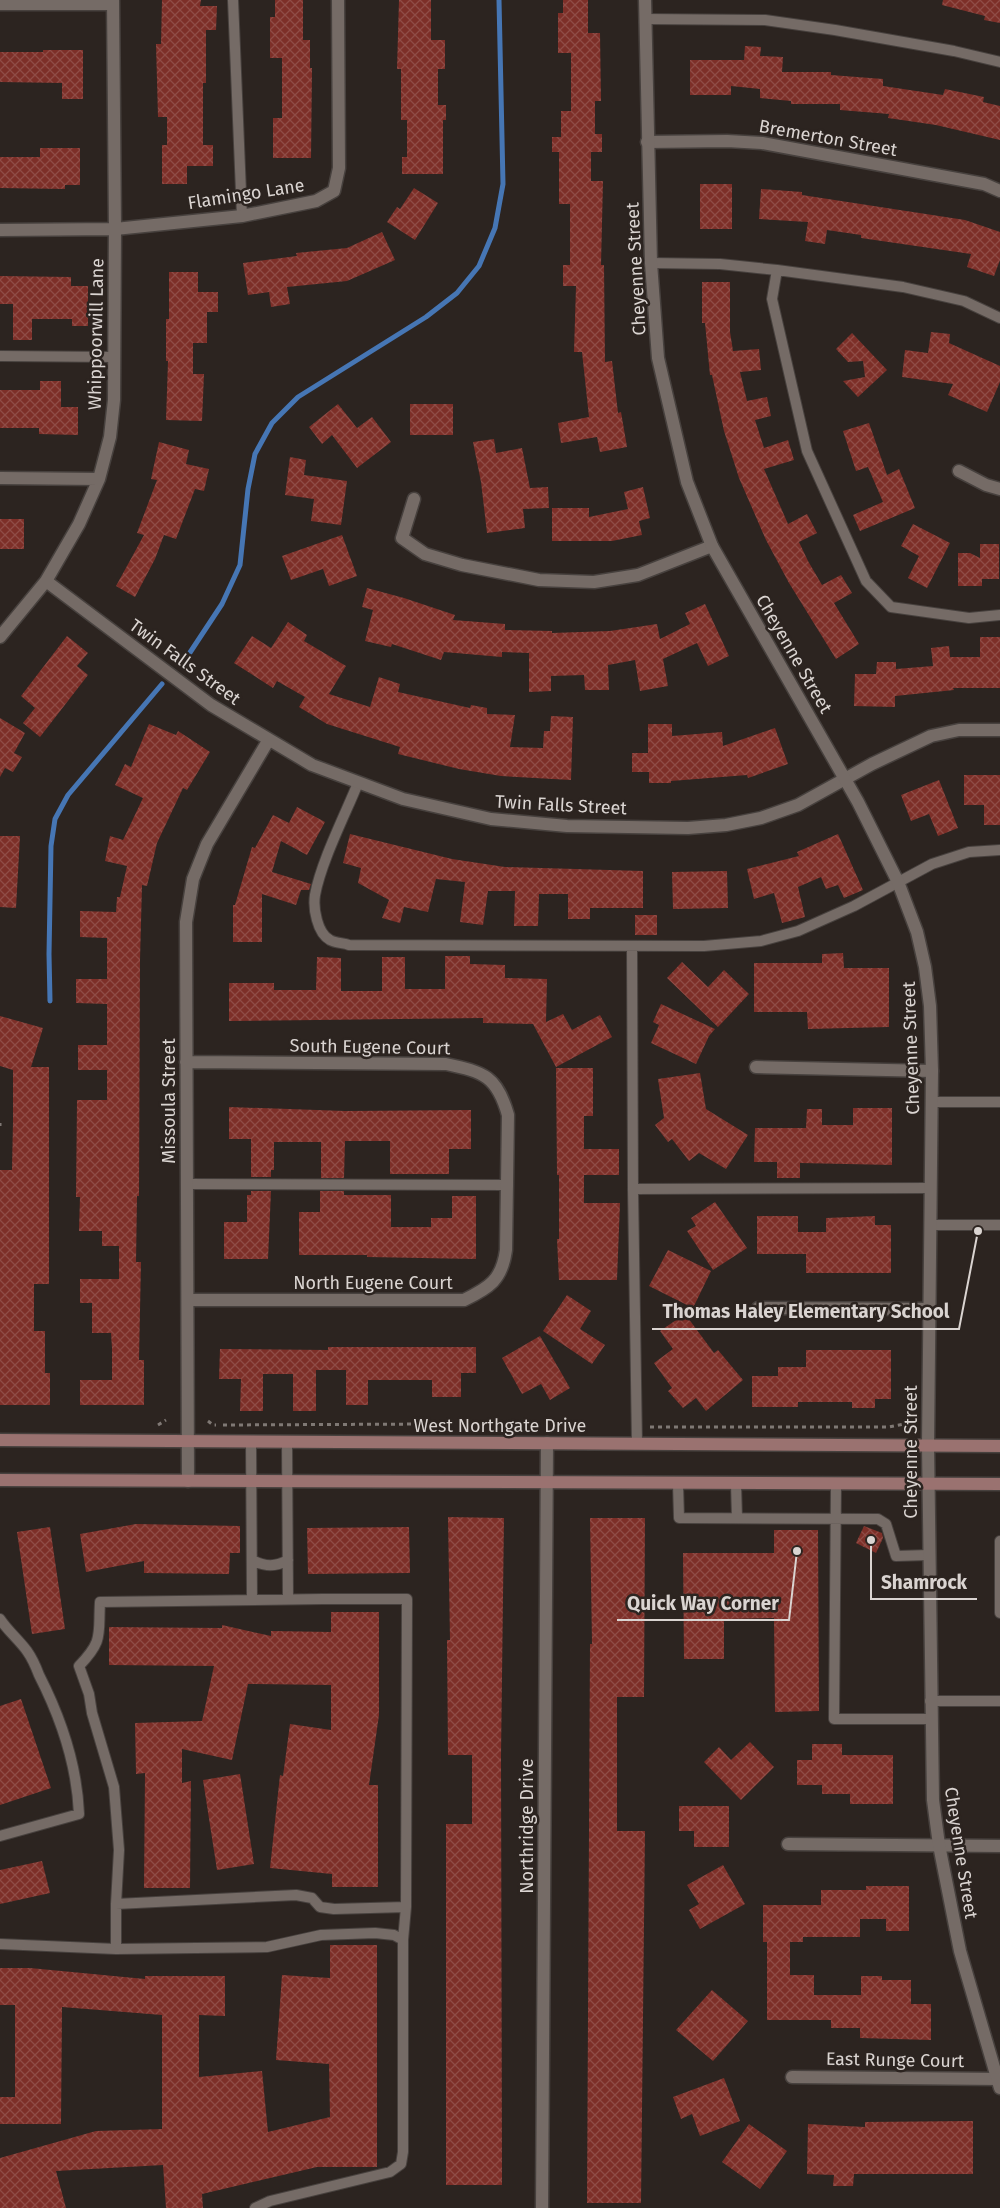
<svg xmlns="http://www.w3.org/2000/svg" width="1000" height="2208" font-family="'Fira Sans',sans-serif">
  <defs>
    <pattern id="building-cross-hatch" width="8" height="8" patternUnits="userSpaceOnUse" patternTransform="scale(1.25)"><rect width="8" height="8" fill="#7d2f28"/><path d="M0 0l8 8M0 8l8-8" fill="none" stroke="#8f4c46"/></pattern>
  </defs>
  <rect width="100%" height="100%" fill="#2c2420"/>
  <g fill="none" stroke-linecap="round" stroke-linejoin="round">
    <!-- stream -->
    <path stroke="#4676b4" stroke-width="5" d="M189,654L222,604L240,565L248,489L255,454L272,423L298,397L426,317L457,293L479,266L495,228L503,184L499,0
      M50,1001L49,954L51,846L55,819L68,795L162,684"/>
  </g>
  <!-- building -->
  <path fill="url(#building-cross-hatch)" d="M162,0H201L200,6H217L216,30H206V83H203V145H213V166H187V184H162V145H167V117H158L156,44H161Z
    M275,0H303V40H310V68H312L311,158H273V118H282V58H270V17H275Z
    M399,0H431V40H445V69H438V105H446V120H443V174H402V157H407V120H401V69H397Z
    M563,0H588V33H600L601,101H595V134H602V152H591V181H603L601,265H604L605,362L612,361L618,413L621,412L627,447L600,452L597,437L561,443L558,423L589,417L582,352H574L576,286H563V265H570V204H559V152H552V137H561V111H571V53H558V13H563Z
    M943,0H1000V23L984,20L985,16L942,5Z
    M745,46L761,47L760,56L783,57L782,72H831V75L883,79V86L943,95L945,89L984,97L983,102L1000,106V140L936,125L888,118L889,114L840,110V104H791V101L760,98V89L731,86V95H690V60H744Z
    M43,50H83V99H62V83L0,82V52H43Z
    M40,148H80V185H65V189L0,188V157H40Z
    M700,184H732V229H700Z
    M414,188L438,203L415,240L387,222L397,207L400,209Z
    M761,189L802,192V195L965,220L1000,232V260L994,276L967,267L971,254L861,238V235L827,230L825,244L805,241L808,222L759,219Z
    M382,232L395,260L347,281L287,287L290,304L271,307L269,292L248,295L243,263L297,256L296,253L347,248Z
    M169,272H198V292H218V312H207V343H193V374H204L202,421L166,420L168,361H166V319H169Z
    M0,276L71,277V286H88V326H72V319H32V340H13V304H0Z
    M702,282H730V332L733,351L759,349L761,370L740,372L747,401L767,397L771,416L755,420L764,448L788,440L794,460L764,469L788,524L807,514L817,533L799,542L808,561L822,585L841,575L852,593L834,603L859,644L836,659L789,583L766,540L739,478L724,431L712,375H710L705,323H702Z
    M931,332L950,334L949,343L1000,366V382L987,412L948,395L953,384L902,377L905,350L928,353Z
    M852,333L887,370L858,397L843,381L865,377L863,361L848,362L836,349Z
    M40,381H61V407H78V435L39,434V428H0V390H40Z
    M338,404L357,428L372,417L391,442L357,468L332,435L322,444L309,427Z
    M410,404H453V435H410Z
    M869,423L887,475L899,469L915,508L860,531L853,515L883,502L868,467L856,471L843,431Z
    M494,439L496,453L522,448L530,488L548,487L549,508L523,509L525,528L487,533L481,482L473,442Z
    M159,442L189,450L186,464L209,469L204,491L195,489L176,539L164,535L155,559L135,597L116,586L144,535L137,533L157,480L151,479Z
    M290,457L306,460L304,475L347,481L341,525L311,521L314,499L285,495Z
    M643,487L650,518L639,521L642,535L612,541H552V508H589V517L628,509L624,492Z
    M0,519H24V549H0Z
    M913,524L950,543L927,588L908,578L919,556L901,546Z
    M342,535L357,576L329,586L323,569L291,580L282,556Z
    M980,544H999V579H982V586H958V553H970L980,558Z
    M367,588L404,598L455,615L453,620L505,624V630L552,631V633L610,631L657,624L660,639L690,624L685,613L705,604L729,656L708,666L697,643L663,659L668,686L640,691L635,660L608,665L609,690H585L584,675L551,676V691L529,692V653L502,652V657L444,652L441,660L392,644L391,647L365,641L373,610L362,607Z
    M288,622L307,635L304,641L346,666L329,694L370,707L379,677L400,684L398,692L470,708L471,705L487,708V714L515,715L510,747L543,748L544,731H550L551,716L573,717L571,780L501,776L459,769L398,754L400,747L327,724L299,707L305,697L277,681L273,688L234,663L252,636L271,648Z
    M67,636L88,653L77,666L88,675L40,737L23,723L35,708L21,696Z
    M980,637H1000V688H953L954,690L895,696V707L854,706L855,674H876L877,662H896V669L933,666L931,648L949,646L950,657H980Z
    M0,718L25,733L14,753L22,757L13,772L5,768L0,777Z
    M149,724L176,735L178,731L210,752L187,790L183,788L157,843L147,886L142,885L140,960L139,1196H137L136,1262H141L139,1360H144V1405H80V1380H112V1348L111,1333H92V1303H80V1279H119V1246H102V1231H79L80,1197H76L77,1100H107V1070H78V1045H107V1004L76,1003V979H107V938L80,937V911L116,912L117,897H120L127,866L105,861L110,836L123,840L143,798L115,785L125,764L131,767Z
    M648,724H672V736L722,732L723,746L775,728L788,764L748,778L747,775L671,781V783H649V772H632V753H648Z
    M964,775H1000V825H984V805H964Z
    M939,780L958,828L938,836L929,814L911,821L901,795Z
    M297,807L325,822L307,855L281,841L272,872L311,884L309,890H301L296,905L262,894V942H233V905H235L252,847L255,848L273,815L289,823Z
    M350,834L452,859L505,867L643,871V908H590V919H568V894H539L538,926H514L515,891H488L483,925L460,922L465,882L436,879L428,912L404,907L400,923L382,918L389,900L358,883L361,868L343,863Z
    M838,834L863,890L844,898L838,885L826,889L821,877L798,887L805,917L782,923L774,893L754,899L747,869L799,856L797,852Z
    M0,836H20L16,908L0,907Z
    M727,871L728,908L673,909L672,872Z
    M635,915H657V935H635Z
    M843,953L844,968H889V1027L808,1029L807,1012H754V963H822V954Z
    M445,956H470V964L505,965V978L547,979L546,1022L563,1014L572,1030L600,1015L612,1037L556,1067L533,1024L483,1023V1018L229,1021V983H274V990H316L317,957L341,958V991H382V957H405V989H445Z
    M682,962L708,987L724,970L749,994L718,1027L667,978Z
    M661,1004L715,1029L709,1036L696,1064L651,1043L659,1025L653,1022Z
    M0,1016L43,1028L31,1067H49V1284H34V1331H45V1373H50V1405H0V1170H12L13,1122V1070L0,1066Z
    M556,1068H593V1116H584V1149H619V1175H584V1203H620L617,1280H559L557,1239H559V1175H557Z
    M700,1073L706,1109L748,1135L726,1169L699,1153L689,1161L672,1139L668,1142L655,1125L664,1118L658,1079Z
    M229,1107L345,1111L471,1110V1149H449V1174H390V1141H345L344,1178H321V1142H274V1170H271V1177H251V1139H229Z
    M853,1108H892V1165L800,1163V1178H777V1162H754L755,1128H806L807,1109H822V1125H853Z
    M251,1191H271L268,1259H224V1222H247V1195H251Z
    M320,1191H344V1195H391V1227H431V1218H452V1196H476V1259L367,1257V1255H299V1212H320Z
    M715,1202L747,1248L713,1270L687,1231L696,1226L691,1218Z
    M757,1216H798V1232H826V1218L875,1216V1225H891V1273H806V1254H757Z
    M668,1250L711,1271L693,1308L649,1286Z
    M567,1295L591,1311L580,1329L605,1345L592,1364L543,1331Z
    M685,1314L714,1353L718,1350L743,1380L706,1411L696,1398L683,1408L668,1391L672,1388L654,1363L673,1349L660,1331Z
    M540,1336L570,1388L550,1400L541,1384L522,1394L502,1358Z
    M328,1347H476V1373H461V1397H432V1380H368V1405H346V1370H316V1411H293V1374H263V1411H240L241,1379H219L220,1349L328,1350Z
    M806,1350H891V1399H875V1408H852V1402H798V1407H752V1376H778V1367H806Z
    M448,1517L504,1518L501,1755L502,2185H446V1824H472V1755H448L447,1640H450Z
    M590,1518H645L644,1697H617V1831H645L641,2203H587L590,1644H592Z
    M136,1524L240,1526V1553H230L229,1574L144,1573V1561L86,1572L80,1534Z
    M864,1526L882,1533L883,1538L876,1553L856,1543Z
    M50,1527L65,1629L32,1634L17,1532Z
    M409,1527L410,1573L308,1574L307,1528Z
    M774,1530H818L819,1711L775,1712L774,1618L724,1619V1659H684L683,1553H774Z
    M331,1612H379V1715L369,1785H378V1887H332V1874L270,1868L280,1775L283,1776L290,1724L331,1730V1685L248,1684L232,1760L182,1749V1783L191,1781L190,1888H144L145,1773L136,1774L135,1723L202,1721L214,1666L109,1665V1627L222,1628V1625L271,1636V1631L331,1632Z
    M21,1699L51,1788L0,1805V1706Z
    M750,1742L774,1767L741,1800L704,1762L719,1747L731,1760Z
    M812,1744H842V1755H893V1804H850V1794H822V1785H797V1760H812Z
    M240,1774L254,1864L217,1870L203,1780Z
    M679,1806H729V1847H694V1831H679Z
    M42,1861L50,1893L0,1904V1870Z
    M723,1865L745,1904L700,1929L689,1910L699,1904L687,1885Z
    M866,1886H909V1931H886V1919H860V1937H803V1942H790V1975H814V1995H861V1976H882V1980H911V2004H931V2040L860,2038V2028H831V2020H767V1942H763V1905H821V1890H866Z
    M330,1945H377V2167H317L202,2194L203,2208H166L163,2165L56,2171L66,2208H0V2158L96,2131L162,2129V2015L62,2007L61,2124H0V2097H15V2005H0V1968H30L145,1979V1976H225V2016L199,2015V2077L262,2071L268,2132L330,2117L329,2064L276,2060L282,1975L330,1978Z
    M712,1990L748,2021L713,2061L676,2030Z
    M724,2078L740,2121L700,2136L692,2114L681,2119L673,2097Z
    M973,2121V2174H854L853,2186H833L834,2175L807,2174L808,2124L865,2127V2122Z
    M749,2124L787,2151L760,2189L722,2162Z"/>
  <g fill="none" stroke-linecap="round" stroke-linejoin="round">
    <!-- service casing -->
    <g stroke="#47413e" stroke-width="12">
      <path id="service" d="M233,0L242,216
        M645,19L765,20L835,30L954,51L1000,62
        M651,263L720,264L777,270L772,299L807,451L866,581L891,607L969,618L1000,615
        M777,270L903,287L964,301L1000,318
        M0,356L114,357
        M358,783C345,815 321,862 315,895C313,908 317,933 330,940C335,943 344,943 349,945L704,946L761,941L798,931L854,906L932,864L969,852L1000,850
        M632,947L633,1189L931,1188
        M931,1102H1000
        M187,1184L508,1185
        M633,1189L637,1444
        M930,1225H1000
        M251,1442L252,1600
        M287,1442L288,1599
        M678,1484L679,1518L878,1519L886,1524L896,1556L929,1555
        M736,1484L737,1518
        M836,1484L834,1719H931
        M1000,1541V1613
        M252,1560C266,1567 275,1567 288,1560
        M323,1599H407L406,1907L334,1909L320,1907L312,1898L296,1895L116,1904L119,1850L114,1787L92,1713L89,1694L79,1666C104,1640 98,1635 100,1602Z
        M0,1619C8,1631 19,1640 27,1651C32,1658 36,1667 39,1675C61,1718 77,1765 79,1814L0,1836
        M930,1701H1000
        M116,1904V1949
        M403,1940L406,1907
        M0,1944L116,1949L267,1947L321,1935L375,1933L394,1935L403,1940V2152L401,2164L390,2172L270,2201L255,2208"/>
    </g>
    <!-- minor casing -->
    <g stroke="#47413e" stroke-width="15">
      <path id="minor" d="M0,4H113
        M647,142L727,141L762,143L984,184L1000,191
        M0,230L115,229L242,216L316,201L334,191L339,168L338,0
        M959,471L986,485L1000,489
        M0,478L99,479
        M414,499L402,538L425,554L462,565L539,580L594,582L638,575L712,546
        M46,581L211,705L312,765L403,799L491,819L567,826L688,828L726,825L761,818L798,805L872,764L931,736L959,730H1000
        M0,637L46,581L79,524L99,479L110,437L114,400L115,229L113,0
        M186,1062L446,1064C484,1072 497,1076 508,1115L506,1250C502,1280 489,1288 464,1300H188
        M756,1067L932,1071
        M758,1308L929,1309
        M188,1481L186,922L193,879L207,844L268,741
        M788,1844L1000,1846
        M792,2077L1000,2079
        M542,2208L547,1443"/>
    </g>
    <!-- tertiary casing -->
    <g stroke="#47413e" stroke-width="15">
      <path id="tertiary" d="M645,0L651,263L658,358L687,482L712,546L858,802L898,882L917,932L925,967L930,1006L932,1071L928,1445L933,1800L939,1845L960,1951L1000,2088"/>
    </g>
    <!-- secondary casing -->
    <g stroke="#47413e" stroke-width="15">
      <path id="secondary" d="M0,1440L1000,1446
        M0,1480L1000,1484"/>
    </g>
    <!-- path -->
    <path stroke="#7f7874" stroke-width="3" stroke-dasharray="4 4" stroke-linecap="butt" d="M0,1123V1126
      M208,1421L213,1425H216
      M158,1425L166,1420
      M223,1425L431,1424L446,1427
      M650,1427H889L904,1424L908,1427"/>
    <!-- service -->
    <use href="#service" stroke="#756b66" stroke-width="10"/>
    <!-- minor -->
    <use href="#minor" stroke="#756b66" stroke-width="12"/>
    <!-- tertiary -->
    <use href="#tertiary" stroke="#756b66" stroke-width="12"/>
    <!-- secondary -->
    <use href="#secondary" stroke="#9a7270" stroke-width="12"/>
  </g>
  <g text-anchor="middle" stroke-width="5" stroke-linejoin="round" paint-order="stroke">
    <!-- street labels -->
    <g font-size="18" fill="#dad4d1" stroke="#2c2420">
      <text transform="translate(828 138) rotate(10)" y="6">Bremerton Street</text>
      <text transform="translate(246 194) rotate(-9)" y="6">Flamingo Lane</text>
      <text transform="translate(636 269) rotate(-93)" y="6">Cheyenne Street</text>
      <text transform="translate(96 334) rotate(-89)" y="6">Whippoorwill Lane</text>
      <text transform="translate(794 654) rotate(60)" y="6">Cheyenne Street</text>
      <text transform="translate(185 662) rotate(36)" y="6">Twin Falls Street</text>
      <text transform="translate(561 805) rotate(3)" y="6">Twin Falls Street</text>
      <text transform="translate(370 1047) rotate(1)" y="6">South Eugene Court</text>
      <text transform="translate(911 1048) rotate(-92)" y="6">Cheyenne Street</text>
      <text transform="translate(169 1101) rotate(-90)" y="6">Missoula Street</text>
      <text x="373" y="1289">North Eugene Court</text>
      <text x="500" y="1432">West Northgate Drive</text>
      <text transform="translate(911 1452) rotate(-90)" y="6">Cheyenne Street</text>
      <text transform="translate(527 1826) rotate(-90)" y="6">Northridge Drive</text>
      <text transform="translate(961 1853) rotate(81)" y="6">Cheyenne Street</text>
      <text transform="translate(895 2060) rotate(1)" y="6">East Runge Court</text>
    </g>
  </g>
  <!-- callouts -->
  <path fill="none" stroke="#dad4d1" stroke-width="2" d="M978 1231L959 1329H652M871 1540L871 1599H977M797 1551L789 1620H617"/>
  <g fill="#dad4d1" stroke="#2c2420" stroke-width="2">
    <circle cx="978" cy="1231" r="5"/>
    <circle cx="871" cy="1540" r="5"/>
    <circle cx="797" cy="1551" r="5"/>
  </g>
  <g font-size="19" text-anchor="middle" font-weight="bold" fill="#dad4d1" stroke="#2c2420" stroke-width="5" stroke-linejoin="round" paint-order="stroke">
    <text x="806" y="1318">Thomas Haley Elementary School</text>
    <text x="924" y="1589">Shamrock</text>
    <text x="703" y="1610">Quick Way Corner</text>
  </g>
</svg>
